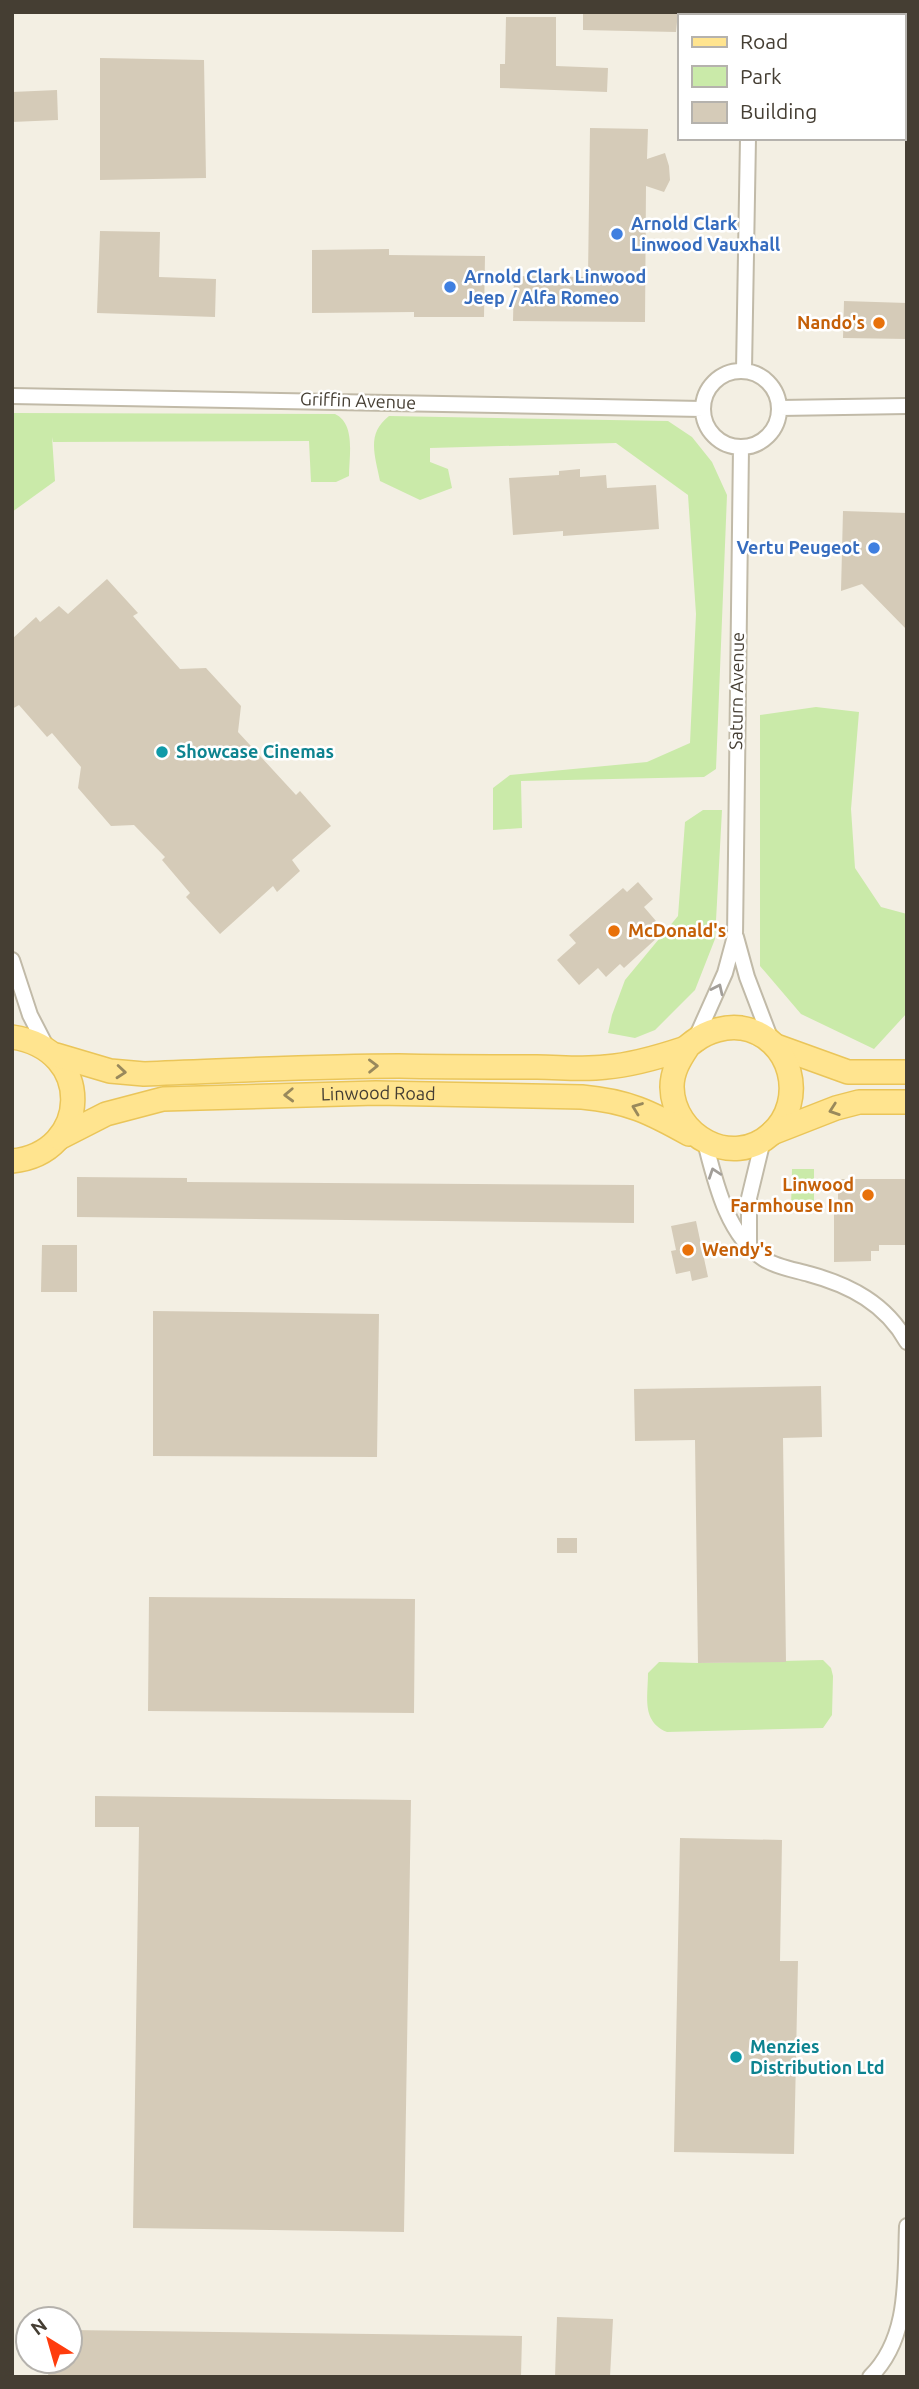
<svg xmlns="http://www.w3.org/2000/svg" width="919" height="2389" font-family="Ubuntu,sans-serif">
  <rect width="100%" height="100%" fill="#f3efe3"/>
  <!-- green -->
  <path fill="#caeaa9" d="M12,413L335,414C356,424 349,456 349,476L336,482H311L309,441L53,442L52,437L55,481L12,512Z
    M389,416L668,421L692,437L712,462L727,495L716,769L704,777L521,781L522,828L493,830V788L510,775L647,762L690,743L696,614L688,495L616,443L430,448V462L448,469L452,488L420,500L380,481C375,455 366,434 389,416Z
    M816,707L859,712L851,809L855,868L881,907L907,914V1013L874,1049L801,1014L760,966V715Z
    M703,810H722L715,939L695,990L655,1030L635,1038L608,1033L612,1015L625,980L678,916L685,822Z
    M792,1169H814V1208L791,1207Z
    M823,1660L831,1668L833,1676L832,1715L823,1728L667,1732C641,1721 648,1697 648,1673L659,1662L698,1663Z"/>
  <!-- building -->
  <path fill="#d5cbb8" d="M583,12H678L676,32L583,30Z
    M506,17H556V66L608,68L607,92L500,88V64H505Z
    M100,58L204,60L206,178L100,180Z
    M57,90L58,120L12,122V92Z
    M590,128L648,129L647,159L665,153L669,166L670,180L664,192L646,186L645,322L513,321L514,276L588,277Z
    M100,231L160,232L159,277L216,279L215,317L97,313Z
    M389,249V255L485,256L484,317H414V312L312,313V250Z
    M844,301L907,303V339L843,338Z
    M580,469V477L606,475L607,488L656,485L659,529L563,536V531L513,535L509,478L559,475V471Z
    M843,511L907,513V630L862,584L841,591Z
    M107,579L138,613L133,616L180,669L206,668L241,706L238,732L296,795L300,791L331,826L292,860L300,871L277,892L273,886L220,934L186,897L190,893L162,860L165,857L134,825L111,826L78,788L81,767L52,733L47,737L19,705L12,709V639L36,617L40,622L59,606L68,614Z
    M638,882L653,899L644,907L656,921L649,926L659,936L624,968L620,964L606,977L598,968L579,985L557,960L576,943L569,935L623,888L627,892Z
    M77,1177L187,1178V1182L634,1185V1223L77,1217Z
    M838,1179H907V1245H879V1251H871V1261L834,1262V1202H838Z
    M696,1221L708,1277L692,1281L690,1271L676,1274L671,1251L676,1250L671,1226Z
    M42,1245H77V1292H41Z
    M153,1311L379,1314L377,1457L153,1456Z
    M821,1386L822,1437L783,1438L786,1662L698,1663L695,1440L635,1441L634,1389Z
    M557,1538H577V1553H557Z
    M149,1597L415,1599L414,1713L148,1711Z
    M95,1796L411,1800L404,2232L133,2228L139,1827H95Z
    M680,1838L782,1840L780,1961H798L794,2154L674,2152Z
    M557,2317L613,2319L610,2377H555Z
    M70,2330L522,2336L521,2377H48L49,2361H70Z"/>
  <g fill="none" stroke-linecap="round" stroke-linejoin="round">
    <!-- minor casing -->
    <g stroke="#c1baa8" stroke-width="18">
      <path id="minor" d="M753,16V12
        M744,370L748,138
        M703 409a38 38 0 1 1 76 0a38 38 0 1 1-76 0Z
        M12,396C243,400 473,404 703,409
        M780,408L907,406
        M736,937L747,977L771,1040
        M12,960L30,1015L47,1048
        M695,1040L725,973L735,936L741,447
        M705,1142C715,1181 727,1236 764,1259C776,1267 795,1270 809,1274C850,1285 886,1304 907,1342
        M749,1245V1198L763,1140
        M870,2377C910,2338 905,2277 907,2226"/>
    </g>
    <!-- primary casing -->
    <g stroke="#eac559" stroke-width="26">
      <g id="primary">
        <path d="M12,1037C95,1049 91,1153 12,1161"/>
        <path d="M776,1046L848,1072H907"/>
        <path d="M56,1055L110,1071L144,1074C229,1071 314,1066 399,1066C445,1067 491,1067 537,1067C559,1067 583,1070 606,1067C631,1065 659,1057 683,1049C688,1047 691,1043 696,1040C708,1031 726,1026 741,1028C792,1036 808,1101 771,1134C732,1169 673,1136 672,1087C672,1072 679,1060 687,1048"/>
        <path d="M772,1133L836,1108L859,1102H907"/>
        <path id="s1" d="M59,1138L106,1114L163,1099L376,1093L582,1097C627,1101 650,1112 689,1134"/>
      </g>
    </g>
    <!-- minor -->
    <use href="#minor" stroke="#fff" stroke-width="14"/>
    <!-- primary -->
    <use href="#primary" stroke="#ffe48f" stroke-width="23"/>
  </g>
  <!-- one-way arrows -->
  <defs><path id="oneway-chevron" d="M-2-3.5L2.5 0L-2 3.5" fill="none" stroke-width="1.6" stroke-linecap="round" stroke-linejoin="round" transform="scale(1.75)"/></defs>
  <g stroke="#a29e99">
    <use href="#oneway-chevron" transform="translate(718 989) rotate(-65)"/>
    <use href="#oneway-chevron" transform="translate(714 1173) rotate(-109)"/>
  </g>
  <g stroke="#99895c">
    <use href="#oneway-chevron" transform="translate(373 1066) rotate(-1)"/>
    <use href="#oneway-chevron" transform="translate(121 1072) rotate(5)"/>
    <use href="#oneway-chevron" transform="translate(289 1095) rotate(178)"/>
    <use href="#oneway-chevron" transform="translate(637 1108) rotate(-159)"/>
    <use href="#oneway-chevron" transform="translate(834 1110) rotate(161)"/>
  </g>
  <!-- markers -->
  <g fill="#3f7fe0" stroke="#fff" stroke-width="2.5">
    <circle cx="617" cy="234" r="7"/>
    <circle cx="450" cy="287" r="7"/>
    <circle cx="874" cy="548" r="7"/>
  </g>
  <g fill="#e8710a" stroke="#fff" stroke-width="2.5">
    <circle cx="879" cy="323" r="7"/>
    <circle cx="614" cy="931" r="7"/>
    <circle cx="868" cy="1195" r="7"/>
    <circle cx="688" cy="1250" r="7"/>
  </g>
  <g fill="#0f9aa8" stroke="#fff" stroke-width="2.5">
    <circle cx="162" cy="752" r="7"/>
    <circle cx="736" cy="2057" r="7"/>
  </g>
  <g text-anchor="middle" stroke-width="5" stroke-linejoin="round" paint-order="stroke">
    <!-- shop labels -->
    <g font-size="18" font-weight="bold" fill="#366cbe" stroke="#fff" text-anchor="start">
      <text x="631" y="230">Arnold Clark<tspan x="631" dy="21">Linwood Vauxhall</tspan></text>
      <text x="464" y="283">Arnold Clark Linwood<tspan x="464" dy="21">Jeep / Alfa Romeo</tspan></text>
      <text x="860" y="554" text-anchor="end">Vertu Peugeot</text>
    </g>
    <!-- food labels -->
    <g font-size="18" font-weight="bold" fill="#c56008" stroke="#fff" text-anchor="end">
      <text x="865" y="329">Nando's</text>
      <text x="628" y="937" text-anchor="start">McDonald's</text>
      <text x="854" y="1191">Linwood<tspan x="854" dy="21">Farmhouse Inn</tspan></text>
      <text x="702" y="1256" text-anchor="start">Wendy's</text>
    </g>
    <!-- street labels -->
    <g font-size="18" fill="#453e33" stroke="#fff">
      <text transform="translate(358 401) rotate(2)" y="6">Griffin Avenue</text>
      <text transform="translate(737 691) rotate(-89)" y="6">Saturn Avenue</text>
      <text dy="6" stroke="none"><textPath href="#s1" startOffset="327">Linwood Road</textPath></text>
    </g>
    <!-- culture labels -->
    <g font-size="18" font-weight="bold" fill="#0d838f" stroke="#fff" text-anchor="start">
      <text x="176" y="758">Showcase Cinemas</text>
      <text x="750" y="2053">Menzies<tspan x="750" dy="21">Distribution Ltd</tspan></text>
    </g>
  </g>
  <!-- border -->
  <rect width="919" height="2389" fill="none" stroke="#453e33" stroke-width="28"/>
  <!-- legend -->
  <rect x="678" y="14" width="228" height="126" fill="#ffffff" stroke="#b5b2ad" stroke-width="2"/>
  <rect x="692" y="37" width="35" height="10" fill="#ffe48f" stroke="#b5b2ad" stroke-width="2"/>
  <text x="740" y="49" font-size="21" fill="#453e33">Road</text>
  <rect x="692" y="66" width="35" height="21" fill="#caeaa9" stroke="#b5b2ad" stroke-width="2"/>
  <text x="740" y="84" font-size="21" fill="#453e33">Park</text>
  <rect x="692" y="102" width="35" height="21" fill="#d5cbb8" stroke="#b5b2ad" stroke-width="2"/>
  <text x="740" y="119" font-size="21" fill="#453e33">Building</text>
  <!-- north arrow -->
  <g transform="translate(49 2340) rotate(323)"><circle r="33" fill="#ffffff" stroke="#b5b2ad" stroke-width="2"/>
  <path d="M0-5L12 26L0 18L-12 26Z" fill="#ff3c0d"/>
  <text y="-10" font-size="19" font-weight="bold" text-anchor="middle" fill="#453e33">N</text>
  </g>
</svg>
